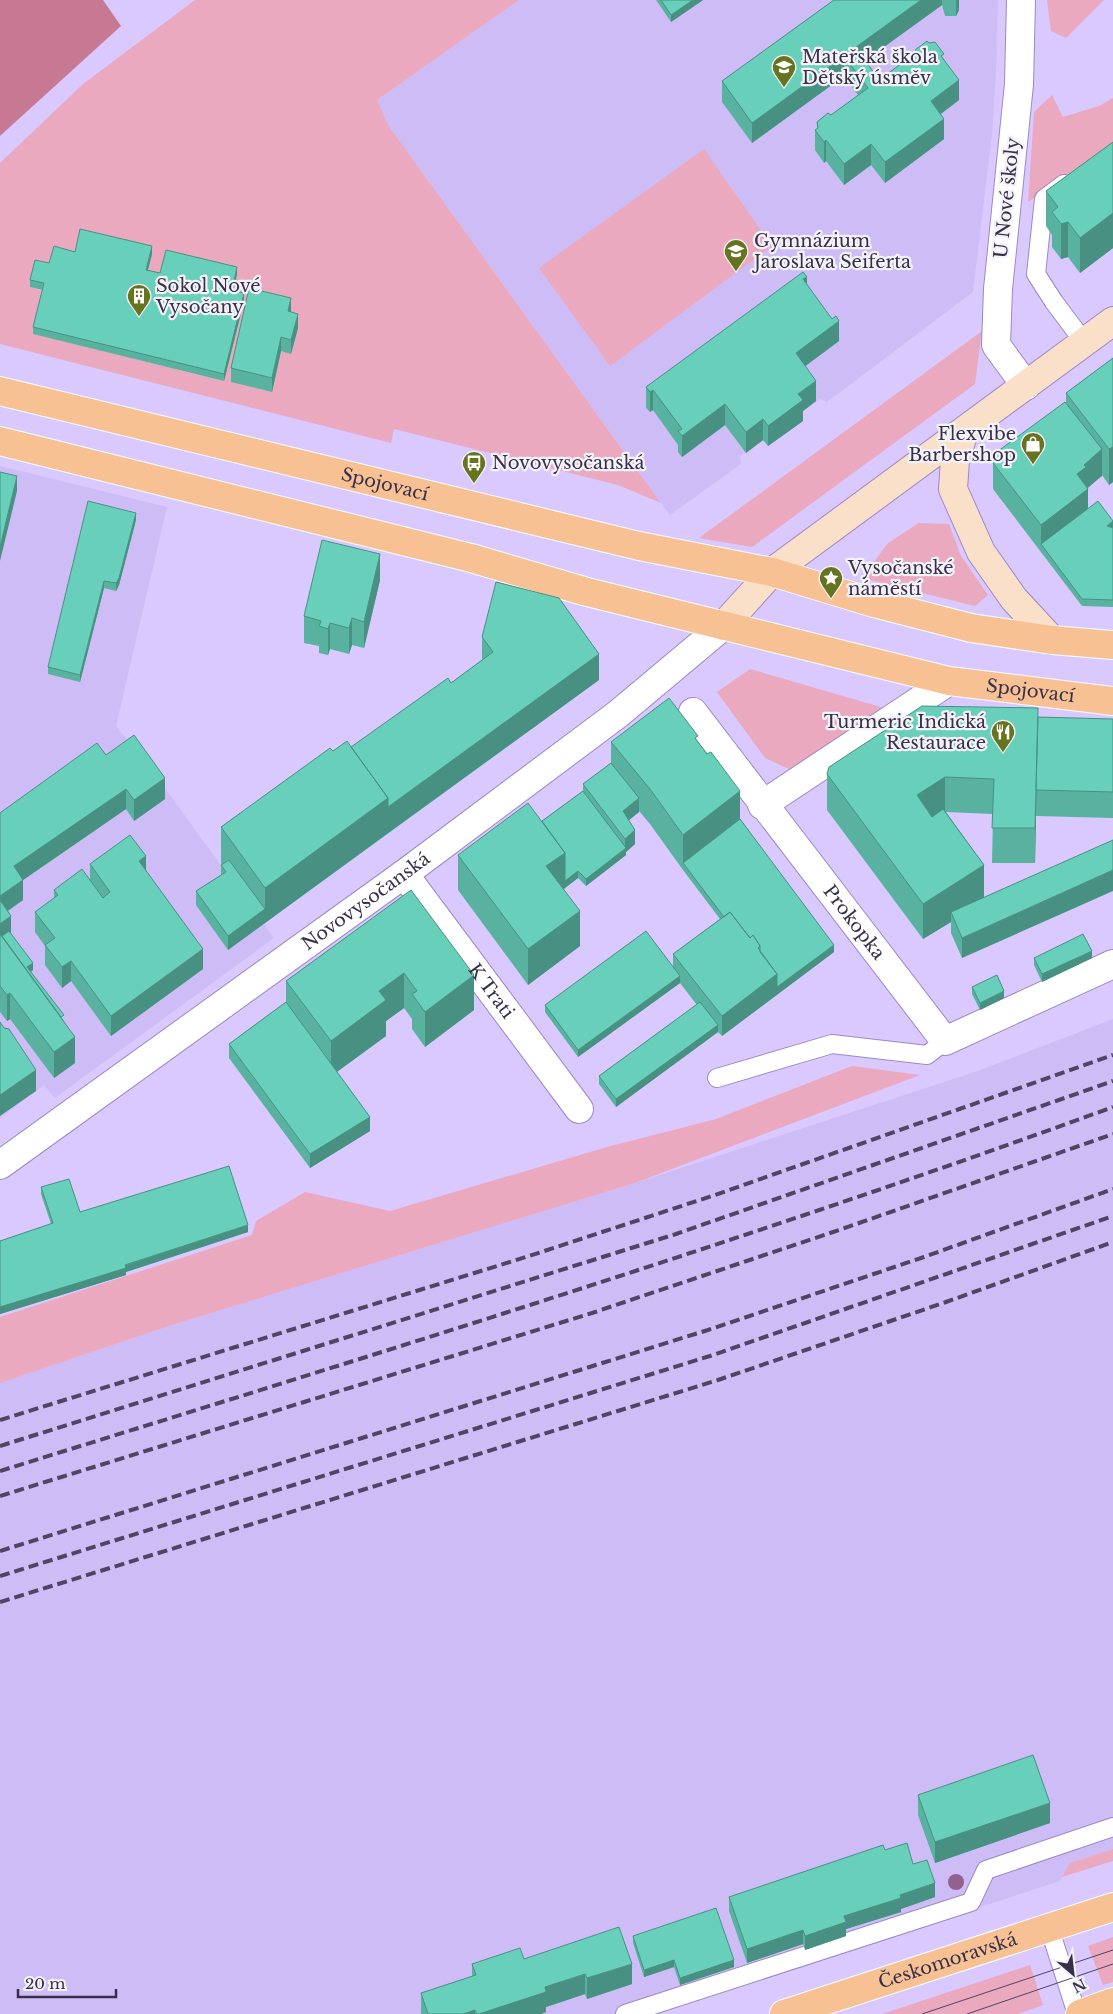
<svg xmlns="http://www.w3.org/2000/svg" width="1113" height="2014" font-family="'Libre Baskerville',serif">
  <rect width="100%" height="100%" fill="#d9c9ff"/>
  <!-- built -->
  <path fill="#cebcf6" d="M519,0H998L996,72L992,134L973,292L827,402L820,399L799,414L803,421L768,446L763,440L740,456L741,464L670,515L388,125L377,100Z
    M0,466L167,507L116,726L159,780L274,938L55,1098L44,1085L0,1118Z
    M1113,1019V1849L1070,1863L1060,1881L656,2014H0V1383L172,1325L635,1183L975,1072Z"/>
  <!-- green -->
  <path fill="#eaa9be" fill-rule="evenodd" d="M195,0H519L377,100L388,125L661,503L618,485L394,429L391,443L0,344V163L83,84ZM152,254L146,277L160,280L237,274L232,298L224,381L34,334L44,291L30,287L49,271L75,259ZM288,325L298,329L291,353L281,351Z
    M1047,0H1104L1066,38L1051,31Z
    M1052,95L1063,117L1099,106L1113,98V143L1028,202L1034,112Z
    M704,149L772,246L610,366L539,268Z
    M982,331L975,384L752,547L699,538Z
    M919,523L949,524L961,556L988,595L975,606L862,578L888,543Z
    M750,669L884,708L789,769L765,758L717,692Z
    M852,1066L920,1075L635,1183L172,1325L0,1383V1317L252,1235L256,1221L305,1192L390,1211L607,1147L716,1119Z
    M1113,1849V1861L1062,1877L1070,1863Z
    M1113,1937V1982L1103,1985L1088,1946Z
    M1030,1965L1043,2005L1018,2014H882Z"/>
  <!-- forest -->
  <path fill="#c77994" d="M0,0H103L121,26L0,136Z"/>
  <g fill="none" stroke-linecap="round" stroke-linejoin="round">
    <!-- lane casing -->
    <g stroke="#9c88c7" stroke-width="20">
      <path id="lane" d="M1064,184L1044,199L1036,274L1054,302L1084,342
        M717,1078L832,1044L927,1055L945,1041
        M1049,1927L1077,2014
        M625,2014L971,1902L986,1870L1113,1827"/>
    </g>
    <!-- street casing -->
    <g stroke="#9c88c7" stroke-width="30">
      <g id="street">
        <path d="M1021,0L1019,84L998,289L996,345L1026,386"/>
        <path id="s1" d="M693,712L945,1041L1113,964"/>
        <path d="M762,805L949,681"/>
        <path id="s2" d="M404,874L579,1109"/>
        <path id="s3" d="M0,1165L404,874L618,714L723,626"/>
      </g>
    </g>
    <!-- secondary casing -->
    <g stroke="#9c88c7" stroke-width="30">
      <path id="secondary" d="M964,432L955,460L953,489L981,552L1014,599L1052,640
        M723,626L772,572L1113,321"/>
    </g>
    <!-- primary casing -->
    <g stroke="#fff" stroke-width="30">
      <g id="primary">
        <path id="s4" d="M0,391L639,546L772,572L874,603L971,628L1052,640L1113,645"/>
        <path id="s5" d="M0,441L471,558L587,592L949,681L1113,701"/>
        <path id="s6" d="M784,2014L1113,1907"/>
        <path d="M1080,2014L1113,2002"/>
      </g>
    </g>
    <!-- lane -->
    <use href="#lane" stroke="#fff" stroke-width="18"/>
    <!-- street -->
    <use href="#street" stroke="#fff" stroke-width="28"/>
    <!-- secondary -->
    <use href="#secondary" stroke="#fbe0c9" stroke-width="28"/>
    <!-- primary -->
    <use href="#primary" stroke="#f7c194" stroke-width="28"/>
    <!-- tram -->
    <path stroke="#4e4563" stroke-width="1" d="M922,2014L1113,1950
      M967,2014L1113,1964"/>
    <!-- rail -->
    <path stroke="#4e4563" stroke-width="4" stroke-dasharray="10 5" stroke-linecap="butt" d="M0,1420L526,1257L715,1195L1113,1055
      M0,1446L676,1234L1113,1081
      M0,1471C373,1355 746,1241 1113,1107
      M0,1496L592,1313L842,1229L1113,1134
      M0,1551L708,1330L924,1257L1113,1189
      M0,1576L710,1356L1113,1216
      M0,1602L718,1380L946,1302L1113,1242"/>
  </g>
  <!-- trees -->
  <circle fill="#90628c" cx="956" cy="1882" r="8"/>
  <!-- wall -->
  <path fill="#59b2a0" d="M656,0H703L671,22Z
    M834,0H959V10L956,16H945L942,5L865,61L879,80L915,54V50L929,43L944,59L959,100L941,114L944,139L885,183L871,165L844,185L826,161L824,163L815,150V130L817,129V122L831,115L858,95L844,76L752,143L722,102V81Z
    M1113,142V248L1080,273L1068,257L1061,259L1052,247V235L1046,226V191Z
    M75,252L152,254L148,270L160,273L237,274L233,291L244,301L224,381L33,334V327L43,290L30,287V280L49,263Z
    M807,284L839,341L805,366L816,401L803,411V421L768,446L763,440L746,453L725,425L682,457L678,452V445L653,410L650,412L646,408V387Z
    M291,312L298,328L291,354L281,351L272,392L231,382V368Z
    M1113,358V482L1109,485L1102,475L1088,488V508L1113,521V607L1082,606L993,489V463L1066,402V393Z
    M136,520L119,585L116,591L104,588L80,682L48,674V667Z
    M380,580L364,648L352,645L349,654L330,649L328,655L319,653V646L304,643V616Z
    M482,637L599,680L228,950L196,905V891L221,875V865H222L221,863V827L351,747L451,683L482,660Z
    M1038,717L1113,719V818L1036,816V815L1035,863H992L993,814L946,812L984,865L962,958L951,933V922L923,939L827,810V774Z
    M611,742H698L740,819L834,952L722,1036L718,1032L616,1107L599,1084V1076L697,1005L680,983L578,1057L545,1012V1005L673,967V954L720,919L683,870L650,824L639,811V812L629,820L635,844L626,852V855L586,886L578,878L564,889L580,946L528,985L458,890V855L542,821L583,791V784L611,763Z
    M106,755L165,799L134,821L126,809L23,880V900L8,911L11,934L33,970L31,972L64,1021L75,1063L54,1078L10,1019L7,1021L0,1012V813Z
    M90,864L146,870L203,969L111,1036L71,981L62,988L45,965V946L35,932V912L54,898V890L90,880Z
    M411,890L474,1010L425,1047L412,1029V1019L404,1008L386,1021V1036L337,1072L370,1131L310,1168L229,1058V1044L286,1002V981Z
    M1034,958H1092L1042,982L1034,965Z
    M972,987L1004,998L980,1010L972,994Z
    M41,1187L80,1212L248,1232L126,1272V1275L0,1314V1241L51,1224L41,1194Z
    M918,1795L1050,1823L935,1863L918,1815Z
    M885,1850L913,1864L935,1897L901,1909V1912L846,1929V1936L805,1950L803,1944L747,1963L729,1911V1897Z
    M633,1936L734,1967L680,1985L674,1967L644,1977L633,1943Z
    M524,1959L632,1984L587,1999L585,1994L546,2007V2012L541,2014H421V1993L472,1976V1964Z"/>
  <!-- shaded-wall -->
  <path fill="#489182" d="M693,0H703L671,22V15Z
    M921,0H942V5L856,67V47Z
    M956,0H959V10L956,16Z
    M844,56V76L752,143V123Z
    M959,80V100L931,121V101Z
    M944,119V139L885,183V162Z
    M826,140V161L824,163V142Z
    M871,144V165L844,185V164Z
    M1113,213V248L1080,273V238Z
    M1068,222V257L1061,259V224Z
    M152,246V254L146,277V270Z
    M237,267V274L232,298V290Z
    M807,277V297L803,279Z
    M244,293V301L224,381V374Z
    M291,298V312L288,311Z
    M298,314V328L291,354V340Z
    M839,321V341L796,373V353Z
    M281,337V351L272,392V378Z
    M816,381V401L803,411V421L768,446V426L798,394Z
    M653,390V410L650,412V392Z
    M725,404V425L682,457V436Z
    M763,419V440L746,453V432Z
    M1113,447V482L1109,485V449Z
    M1102,449V476L1086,489H1088V515L1041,544V551V525L1084,465Z
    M17,476V491L0,561V547Z
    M136,513V520L119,585L116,591V583Z
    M1113,521V528L1107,526Z
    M380,554V580L364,648V622Z
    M104,581V588L80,682V675Z
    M352,618V645L349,654V628Z
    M330,623V649L328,655V629Z
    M599,654V680L388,833V807Z
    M1038,708L1036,815L1035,863V828Z
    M945,777V812L917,830V795Z
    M165,778V799L134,821V800Z
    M126,789V809L23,880V900L0,916V896L14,866Z
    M740,791V826L683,863V835Z
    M388,798V833L265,923V888Z
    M639,798V812L623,825V811Z
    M635,830V844L626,852V855L586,886V879L625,849V839Z
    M565,853L578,871V878L546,902V866Z
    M146,856V877L139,861Z
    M984,865V900L951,912V922L923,939V904Z
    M1113,870V891L962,958V938Z
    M265,909V923L228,950V936Z
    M580,911V946L528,985V949Z
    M11,916V936L0,944V924Z
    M834,945V952L722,1036V1016L777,974Z
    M203,949V969L111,1036V1016Z
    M1092,951V958L1042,982V974Z
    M71,961V981L62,988V967Z
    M33,963V970L27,974V967Z
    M404,973V1008L386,1021V1036L331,1076V1041L379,991Z
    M474,975V1010L425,1047V1012Z
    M680,976V983L578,1057V1050Z
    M1004,991V998L980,1010V1003Z
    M10,993V1019L7,1021V995Z
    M718,1025V1032L616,1107V1099Z
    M75,1037V1063L54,1078V1052Z
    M36,1070V1091L0,1116V1095Z
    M370,1117V1131L310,1168V1154Z
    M248,1225V1232L126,1272V1275L0,1314V1307Z
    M1050,1803V1823L935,1863V1842Z
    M935,1883V1897L901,1909V1912L846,1929V1936L805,1950V1936L844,1916L900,1895Z
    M803,1930V1944L747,1963V1949Z
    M674,1960V1967L644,1977V1970Z
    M734,1960V1967L680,1985V1978Z
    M632,1964V1984L587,1999V1978Z
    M585,1974V1994L546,2007V2012L541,2014H479L545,1987Z
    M475,2010V2014H463Z"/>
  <!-- building -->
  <path fill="#67cfba" stroke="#489182" d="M661,0H693L671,15Z
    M834,0H921L856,47L879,80L917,52L915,50L927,41L929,43L935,42L944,54L941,56L959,80L931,101L944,119L885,162L871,144L844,164L826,140L824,142L815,130L818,128L817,122L828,113L831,115L868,88L844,56L752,123L722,81Z
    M1113,142V213L1080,238L1068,222L1061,224L1052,212L1058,207L1046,191Z
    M80,229L152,246L146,270L160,273L166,250L237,267L232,290L244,293L224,374L33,327L44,283L30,280L35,260L49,263L54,246L75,252Z
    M803,272L807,277L803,279L832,319L836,316L839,321L796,353L816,381L798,394L803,400L768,426L763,419L746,432L725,404L682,436L678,431L682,429L653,390L650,392L646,387Z
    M249,288L291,298L288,311L298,314L291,340L281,337L272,378L231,368Z
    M1113,358V447L1109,449L1066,393Z
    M1065,402L1102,449L1084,465L1086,467L1077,474L1088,489L1041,525L993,463L994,454Z
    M0,472L17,476L0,547Z
    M88,501L136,513L119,578L116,583L104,581L80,675L48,667Z
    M1098,501L1113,521L1107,526L1113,528V600L1082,599L1041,544Z
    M322,540L380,554L364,622L352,618L349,628L330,623L328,629L319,626L321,621L304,616Z
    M496,582L559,598L599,654L388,807V798L351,747L448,678L451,683L493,652L482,637Z
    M669,698L698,736L695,738L707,754L711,752L740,791L683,835L650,789L611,742Z
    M922,706L1038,708L1035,828H992L994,779L945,777L917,795L932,817L943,809L984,865L923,904L827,774L829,767Z
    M1038,717L1113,719V792L1036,790Z
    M134,735L165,778L134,800L126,789L14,866L23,880L0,896V813L97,743L106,755Z
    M347,741L388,798L265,888L221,827L330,748L333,751Z
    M611,763L639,798L623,811L635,830L625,839L583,784Z
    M583,791L626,848L586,879L578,871L565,881V853L542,821Z
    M528,803L565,853L546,866L580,911L528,949L458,855Z
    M740,819L834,945L777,987V974L760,952V946L753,935L750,938L730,912L724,917L683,863Z
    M130,835L146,856L139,861L203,949L111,1016L71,961L62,967L45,945L55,938L35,912L58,895L54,890L82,869L103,898L110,892L90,864Z
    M1113,840V870L962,938L951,912Z
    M229,860L265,909L228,936L196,891L226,872L221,865Z
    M411,890L474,975L425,1012L412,994L417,991L404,973L379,991L386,1000L331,1041L286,981Z
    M0,900L11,916L0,924Z
    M730,912L750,938L753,935L760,946L758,948L777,974L722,1016L673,954Z
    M9,931L33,963L27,967L64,1015L61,1017L2,936Z
    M646,931L680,976L578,1050L545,1005Z
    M0,934L75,1037L54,1052L10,993L7,995L0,986Z
    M1083,934L1092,951L1042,974L1034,958Z
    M997,975L1004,991L980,1003L972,987Z
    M286,1002L370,1117L310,1154L229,1044Z
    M700,1002L718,1025L616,1099L599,1076Z
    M0,1022L4,1028L9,1029L36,1070L0,1095Z
    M229,1166L248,1225L125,1265L126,1268L0,1307V1241L53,1223L41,1187L69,1179L80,1212Z
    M1033,1755L1050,1803L935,1842L918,1795Z
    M907,1843L913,1864L927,1860L935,1883L900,1895L901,1898L844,1916L846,1922L805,1936L803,1930L747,1949L729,1897L883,1845L885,1850Z
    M716,1908L734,1960L680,1978L674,1960L644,1970L633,1936Z
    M619,1927L632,1964L587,1978L585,1974L545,1987L546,1992L479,2014H477L475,2010L463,2014H428L421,1993L476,1975L472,1964L520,1948L524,1959Z"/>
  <!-- icons -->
  <defs>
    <g id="school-pin" transform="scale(1.25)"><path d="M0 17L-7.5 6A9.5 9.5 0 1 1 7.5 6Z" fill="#66731f" stroke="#f4f3f9"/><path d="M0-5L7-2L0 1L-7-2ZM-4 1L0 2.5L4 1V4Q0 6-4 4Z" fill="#fff"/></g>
    <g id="building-pin" transform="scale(1.25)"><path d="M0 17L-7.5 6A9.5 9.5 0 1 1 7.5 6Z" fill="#66731f" stroke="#f4f3f9"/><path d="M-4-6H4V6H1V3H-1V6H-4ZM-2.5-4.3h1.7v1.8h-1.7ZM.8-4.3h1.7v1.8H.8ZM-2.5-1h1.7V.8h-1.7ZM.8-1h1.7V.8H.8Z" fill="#fff"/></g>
    <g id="shop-pin" transform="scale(1.25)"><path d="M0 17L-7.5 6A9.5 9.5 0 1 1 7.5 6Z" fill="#66731f" stroke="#f4f3f9"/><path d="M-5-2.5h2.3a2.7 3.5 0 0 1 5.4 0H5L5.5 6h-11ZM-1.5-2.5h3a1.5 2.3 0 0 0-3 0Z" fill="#fff"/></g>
    <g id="bus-pin" transform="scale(1.25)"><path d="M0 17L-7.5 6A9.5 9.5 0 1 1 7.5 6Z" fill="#66731f" stroke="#f4f3f9"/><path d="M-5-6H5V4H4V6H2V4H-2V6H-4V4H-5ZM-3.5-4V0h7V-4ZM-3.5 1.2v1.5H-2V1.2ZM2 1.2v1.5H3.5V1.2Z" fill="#fff"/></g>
    <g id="sight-pin" transform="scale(1.25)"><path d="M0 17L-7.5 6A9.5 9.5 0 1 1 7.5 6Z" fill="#66731f" stroke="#f4f3f9"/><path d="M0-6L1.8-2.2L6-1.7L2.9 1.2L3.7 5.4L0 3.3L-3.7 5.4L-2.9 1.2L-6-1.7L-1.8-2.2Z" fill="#fff"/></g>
    <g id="restaurant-pin" transform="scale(1.25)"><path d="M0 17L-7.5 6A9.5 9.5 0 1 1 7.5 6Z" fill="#66731f" stroke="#f4f3f9"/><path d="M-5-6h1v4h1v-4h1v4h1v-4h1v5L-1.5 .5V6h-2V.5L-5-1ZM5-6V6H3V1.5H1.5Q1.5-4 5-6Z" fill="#fff"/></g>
  </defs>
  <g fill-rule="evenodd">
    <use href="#school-pin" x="784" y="67"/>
    <use href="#school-pin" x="736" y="251"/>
    <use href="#building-pin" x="139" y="296"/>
    <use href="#shop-pin" x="1033" y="444"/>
    <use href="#bus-pin" x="474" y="463"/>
    <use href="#sight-pin" x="831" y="578"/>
    <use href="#restaurant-pin" x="1003" y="732"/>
  </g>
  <g text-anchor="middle" stroke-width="4.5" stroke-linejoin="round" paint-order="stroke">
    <!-- poi labels -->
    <g font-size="18" fill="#38304a" stroke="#f4f3f9" text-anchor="start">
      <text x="802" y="63">Mateřská škola<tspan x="802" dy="21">Dětský úsměv</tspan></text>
      <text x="754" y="247">Gymnázium<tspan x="754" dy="21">Jaroslava Seiferta</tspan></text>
      <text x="156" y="292">Sokol Nové<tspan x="156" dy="21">Vysočany</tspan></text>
      <text x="1016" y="440" text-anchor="end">Flexvibe<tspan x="1016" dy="21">Barbershop</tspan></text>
      <text x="492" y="469">Novovysočanská</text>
      <text x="848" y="574">Vysočanské<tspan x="848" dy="21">náměstí</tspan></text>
      <text x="986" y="728" text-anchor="end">Turmeric Indická<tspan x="986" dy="21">Restaurace</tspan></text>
    </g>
    <!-- street labels -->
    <g font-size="18" fill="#38304a" stroke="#f4f3f9">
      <text transform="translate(1007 198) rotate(-84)" y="6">U Nové školy</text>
      <text dy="6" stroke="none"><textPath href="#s4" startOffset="396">Spojovací</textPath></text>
      <text dy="6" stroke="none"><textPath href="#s5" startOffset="1061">Spojovací</textPath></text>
      <text dy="6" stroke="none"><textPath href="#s3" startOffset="451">Novovysočanská</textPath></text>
      <text dy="6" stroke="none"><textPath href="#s1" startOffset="265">Prokopka</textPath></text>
      <text dy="6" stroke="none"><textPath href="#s2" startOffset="146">K Trati</textPath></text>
      <text dy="6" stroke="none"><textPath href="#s6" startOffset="172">Českomoravská</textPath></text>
    </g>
  </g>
  <!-- north arrow -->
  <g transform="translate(1073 1974) rotate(152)" stroke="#f4f3f9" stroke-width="4" paint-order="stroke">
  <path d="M0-4L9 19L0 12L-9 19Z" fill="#38304a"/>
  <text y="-8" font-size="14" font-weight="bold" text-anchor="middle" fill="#38304a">N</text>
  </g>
  <!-- scale -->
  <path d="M18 1989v8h98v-8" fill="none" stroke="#38304a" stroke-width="2.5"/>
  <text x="25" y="1989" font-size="15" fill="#38304a" stroke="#f4f3f9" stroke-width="4" paint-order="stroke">20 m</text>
</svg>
